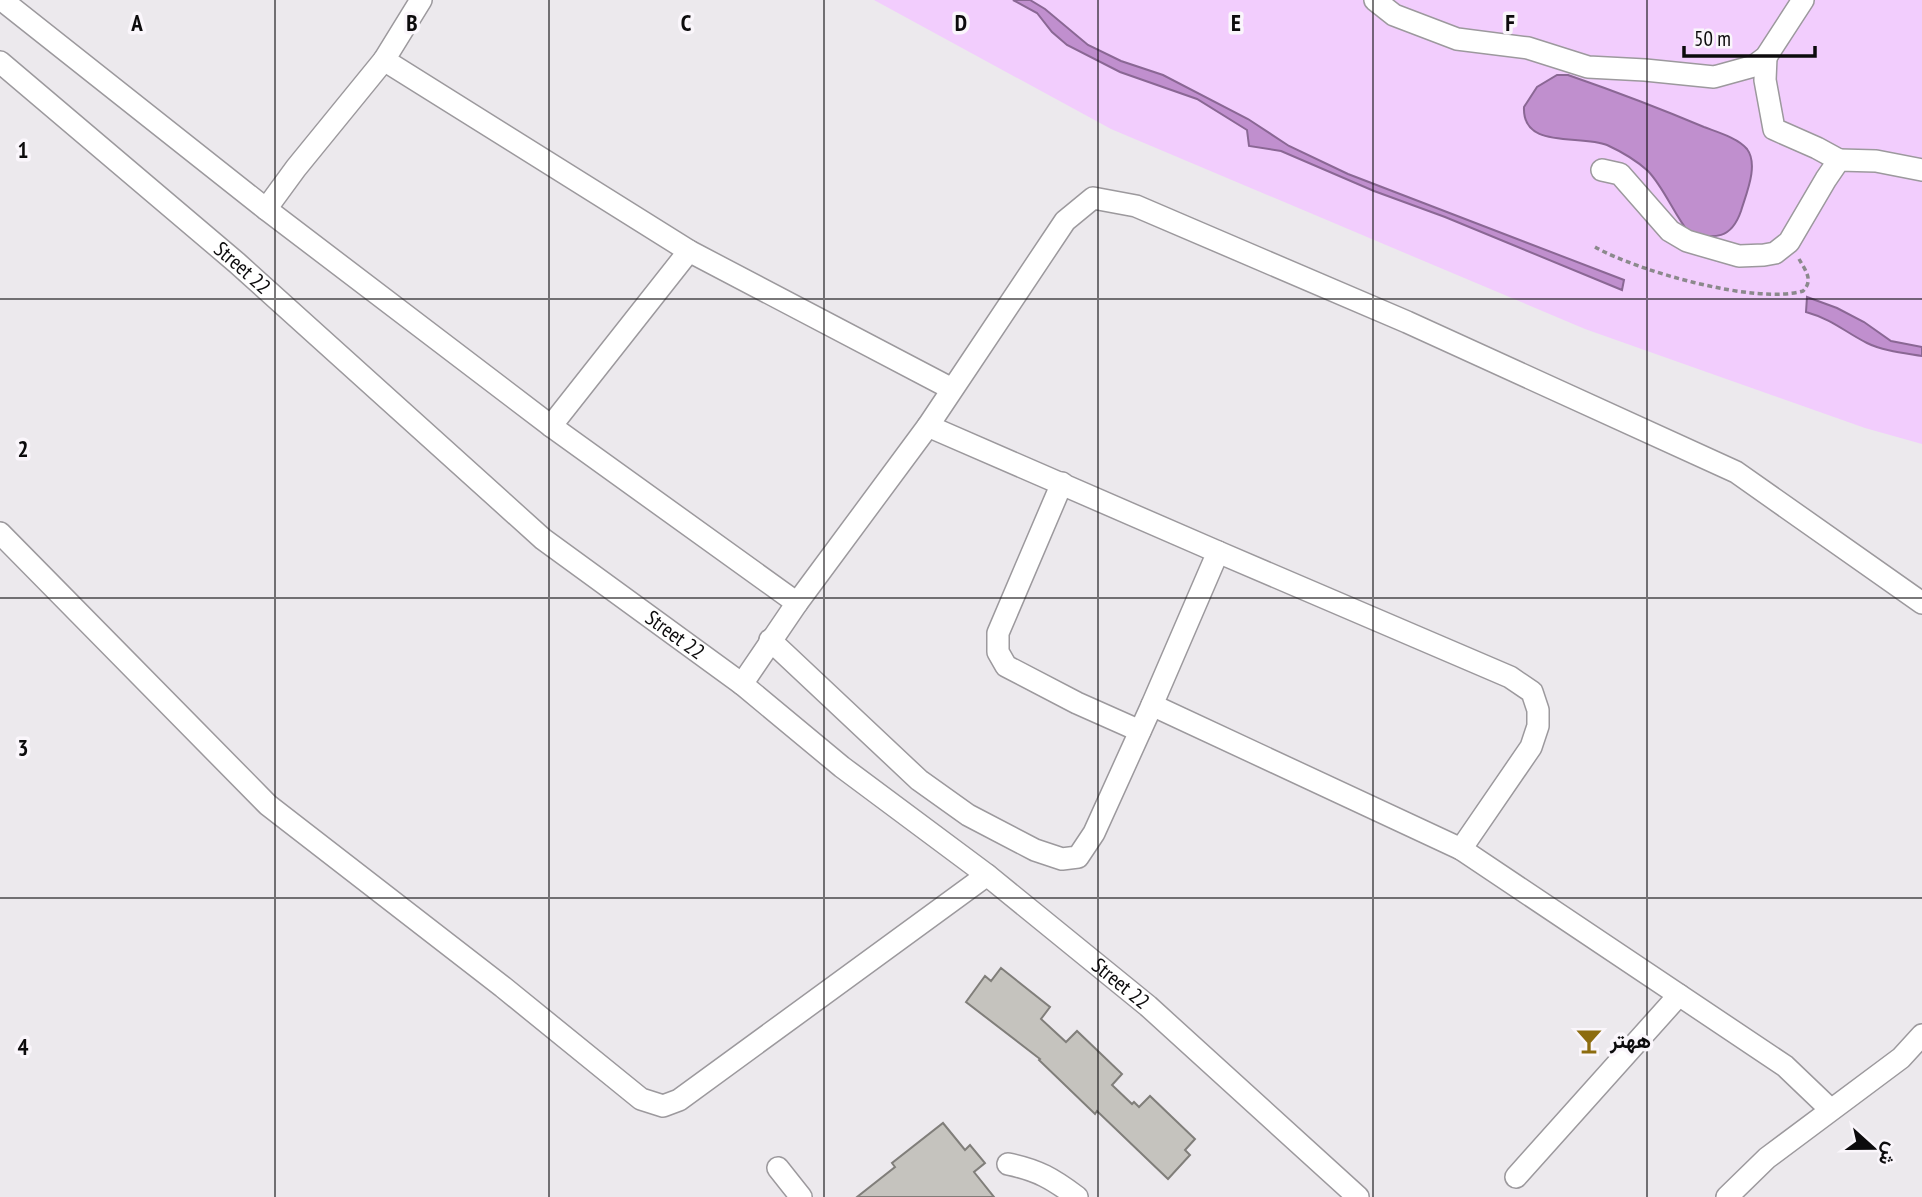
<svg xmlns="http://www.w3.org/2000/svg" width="1922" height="1197" font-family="'PT Sans Narrow',Vazirmatn,sans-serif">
  <rect width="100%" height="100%" fill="#ece9ed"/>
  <!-- green -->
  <path fill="#f2cdfd" d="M874,0H1922V444L1865,428L1585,329L1111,129Z"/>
  <!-- water -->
  <path fill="#c08fce" stroke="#8a6794" stroke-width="2" d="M1013,0H1030L1045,9L1088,45L1121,61L1163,75L1248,119L1289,146L1348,174L1624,280L1622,290L1445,217L1374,191L1281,151L1249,146L1247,130L1197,99L1120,72L1067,45L1052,32L1037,13Z
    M1557,75H1568C1614,91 1659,108 1704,127C1717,132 1738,138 1747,149C1759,165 1746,194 1741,211C1731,240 1715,238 1690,234C1674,215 1665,189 1648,171C1637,161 1620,151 1607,145C1580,134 1522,150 1524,107L1537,87Z
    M1807,297L1837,308L1864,322L1891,341L1922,347V356C1904,353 1883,351 1867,343C1843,331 1834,320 1806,312Z"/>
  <!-- building -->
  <path fill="#c5c3be" stroke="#807e7a" stroke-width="2" d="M1001,968L1050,1007L1041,1019L1066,1042L1077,1031L1122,1074L1112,1085L1132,1104L1134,1102L1139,1107L1150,1096L1195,1139L1185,1150L1190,1155L1168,1179L1097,1111L1095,1114L1039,1060L1040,1059L966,1002L985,976L991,981Z
    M943,1123L965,1150L970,1145L985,1163L974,1172L994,1197H857L895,1167L892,1163Z"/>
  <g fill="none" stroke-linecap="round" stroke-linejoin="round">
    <!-- minor casing -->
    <g stroke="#9c999d" stroke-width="24">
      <g id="minor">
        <path d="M2,0L266,209L551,426L797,603"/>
        <path d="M421,0L384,60L689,251L952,389"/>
        <path d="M1375,0L1394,15L1457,39L1528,48L1588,67L1645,70L1714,77L1754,66L1766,57L1803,0"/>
        <path d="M1766,57L1765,80L1774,129L1817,148L1839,160"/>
        <path id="s1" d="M0,62L237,263L543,539L742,684L842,767L987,875L1148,1006L1358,1197"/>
        <path d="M1602,170L1620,174L1670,231L1687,241L1739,256L1764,255L1775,253L1789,242L1826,179L1839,160L1876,161L1922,170"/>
        <path d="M266,209L296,168L384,60"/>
        <path d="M551,426L689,251"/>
        <path d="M928,426L1218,552L1152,705L1461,849L1785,1066L1830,1109"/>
        <path d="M1062,483L998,633V652L1006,666L1077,703L1140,731"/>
        <path d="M0,533L268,805L503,987L641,1099L663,1106L679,1100L987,875"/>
        <path d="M1218,552L1510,677L1532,692L1538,710V726L1531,747L1461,849"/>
        <path d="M770,640L919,780L968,815L1035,850L1062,859L1078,857L1094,833L1152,705"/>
        <path d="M742,684L797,603L928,426L1065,221L1093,198L1136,206L1407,322L1736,472L1922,603"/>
        <path d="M1008,1164C1038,1170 1053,1179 1077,1197"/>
        <path d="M778,1168L801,1197"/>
        <path d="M1516,1177L1679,995"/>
        <path d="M1727,1197L1767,1158L1901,1058L1922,1035"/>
      </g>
    </g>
    <!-- path -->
    <path stroke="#8b898c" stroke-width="3.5" stroke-dasharray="5 3.5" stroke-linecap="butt" d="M1595,247C1637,271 1756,305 1803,291C1814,280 1805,270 1799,259"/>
    <!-- minor -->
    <use href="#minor" stroke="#fff" stroke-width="21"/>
  </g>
  <!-- grid -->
  <path fill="none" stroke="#0c0b0c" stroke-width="2" stroke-opacity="0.55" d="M275,0V1197M549,0V1197M824,0V1197M1098,0V1197M1373,0V1197M1647,0V1197M0,299H1922M0,598H1922M0,898H1922"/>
  <!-- icons -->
  <defs>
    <g id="bar-bare" transform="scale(2.1)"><path d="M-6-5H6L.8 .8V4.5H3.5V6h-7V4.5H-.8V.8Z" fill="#8c6c0f" stroke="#faf6fb" stroke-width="2.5" paint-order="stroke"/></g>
  </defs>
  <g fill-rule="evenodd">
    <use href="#bar-bare" x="1589" y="1041"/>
  </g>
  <g text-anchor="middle" stroke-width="7" stroke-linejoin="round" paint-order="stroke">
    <!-- street labels -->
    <g font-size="21" fill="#0c0b0c" stroke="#faf6fb">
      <text dy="7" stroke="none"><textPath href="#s1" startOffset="318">Street 22</textPath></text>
      <text dy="7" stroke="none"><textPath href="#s1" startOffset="886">Street 22</textPath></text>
      <text dy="7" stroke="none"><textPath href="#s1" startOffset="1452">Street 22</textPath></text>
    </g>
    <!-- poi labels -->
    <g font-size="21" font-weight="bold" fill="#0c0b0c" stroke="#faf6fb" text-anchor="start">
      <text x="1610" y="1048">ههتر</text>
    </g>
  </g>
  <g font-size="23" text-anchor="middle" font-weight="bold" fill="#0c0b0c" stroke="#faf6fb" stroke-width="7" stroke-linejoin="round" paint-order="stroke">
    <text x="137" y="31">A</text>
    <text x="412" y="31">B</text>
    <text x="686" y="31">C</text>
    <text x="961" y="31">D</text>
    <text x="1236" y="31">E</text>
    <text x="1510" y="31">F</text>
    <text x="23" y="158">1</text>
    <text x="23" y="457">2</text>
    <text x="23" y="756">3</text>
    <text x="23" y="1055">4</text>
  </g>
  <!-- north arrow -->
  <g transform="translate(1873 1148) rotate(111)" stroke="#faf6fb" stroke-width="5" paint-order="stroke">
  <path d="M0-5L12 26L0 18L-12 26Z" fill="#0c0b0c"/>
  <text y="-10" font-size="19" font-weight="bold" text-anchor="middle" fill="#0c0b0c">ش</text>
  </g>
  <!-- scale -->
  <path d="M1684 46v10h131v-10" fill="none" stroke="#0c0b0c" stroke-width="3.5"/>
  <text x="1694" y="46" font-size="21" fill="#0c0b0c" stroke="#faf6fb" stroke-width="5" paint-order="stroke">50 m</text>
</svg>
